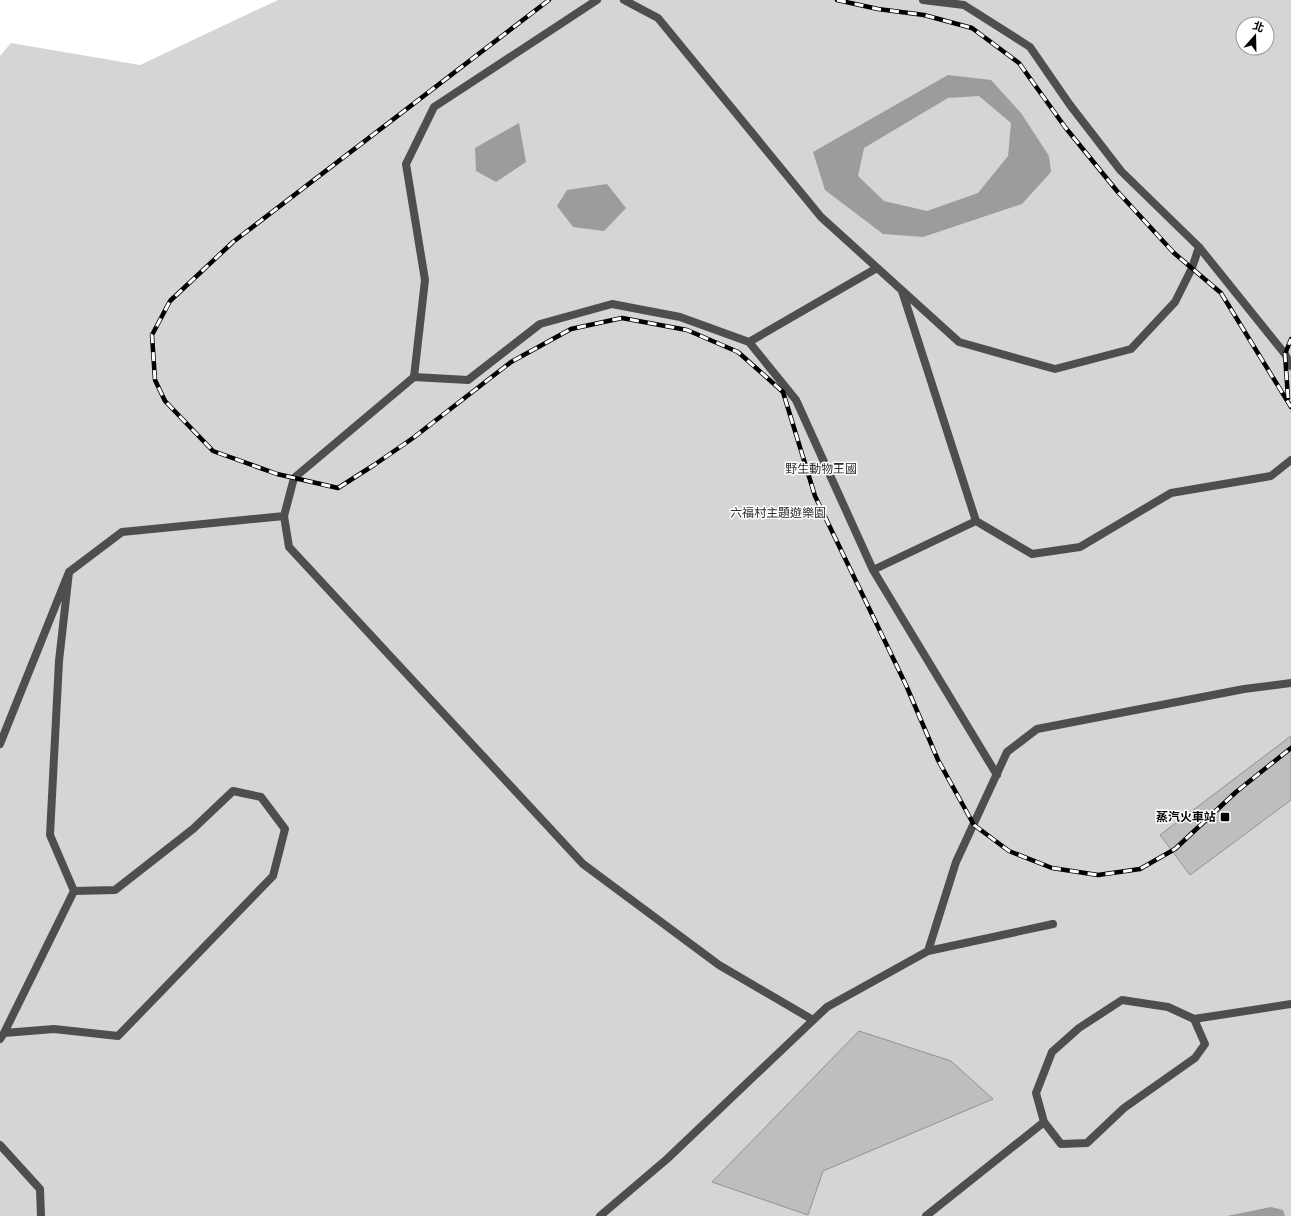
<svg xmlns="http://www.w3.org/2000/svg" width="1291" height="1216" font-family="Montserrat,'Noto Sans TC',sans-serif">
  <rect width="100%" height="100%" fill="#fff"/>
  <!-- green -->
  <path fill="#d5d5d5" fill-rule="evenodd" d="M278,0H1291V1216H0V56L11,43L140,65ZM1243,24H1267V48H1243Z"/>
  <!-- water -->
  <path fill="#9c9c9c" fill-rule="evenodd" d="M948,75L991,80L1021,113L1049,156L1051,172L1022,204L923,237L883,234L825,190L813,152ZM979,96L1011,123L1008,156L978,193L927,211L884,201L858,176L864,148L948,98Z
    M519,123L526,162L496,182L476,171L475,148Z
    M607,184L626,208L604,231L573,227L557,206L567,190Z
    M1271,1207L1283,1210L1285,1216H1227Z"/>
  <!-- building -->
  <path fill="#bebebe" stroke="#929292" d="M1291,736V800L1190,875L1160,835Z
    M859,1031L951,1061L993,1099L823,1171L808,1215L712,1182Z"/>
  <g fill="none" stroke-linecap="round" stroke-linejoin="round">
    <!-- service -->
    <path stroke="#4e4e4e" stroke-width="8" d="M597,0L434,107L406,164L425,280L414,377L294,478L284,516L289,547L583,864L719,965L813,1020
      M624,0L658,18L821,217L959,342L1055,369L1131,349L1175,302L1192,268L1199,247
      M923,0L964,5L1030,47L1070,105L1121,171L1199,247L1285,354L1291,366
      M902,291L976,521
      M749,342L877,268
      M414,377L468,380L540,324L612,304L680,317L749,342L796,400L873,570L997,775
      M873,570L976,521L1032,554L1080,547L1171,493L1271,476L1291,460
      M0,744L69,572L122,532L284,516
      M928,951L956,862L1007,752L1037,729L1244,689L1291,683
      M4,1033L74,891
      M0,1039L4,1033L54,1029L118,1036L273,876L285,829L261,797L233,791L193,829L115,890L74,891L50,835L59,661L69,572
      M0,1145L40,1189L41,1216
      M600,1216L667,1159L827,1007L928,951L1053,924"/>
    <!-- pedestrian -->
    <path stroke="#4e4e4e" stroke-width="8" d="M1194,1019L1205,1044L1195,1058L1124,1108L1087,1143L1061,1144L1044,1122L1036,1093L1052,1052L1079,1028L1122,1000L1168,1007L1194,1019L1291,1004
      M926,1216L1044,1122"/>
    <!-- rail casing -->
    <g stroke="#000" stroke-width="4.5">
      <path id="rail" d="M549,0L233,242L170,301L152,335L155,380L165,401L213,451L277,474L338,488L374,465L413,438L511,362L571,329L622,318L687,330L738,352L783,392L815,496L906,685L938,760L974,825L1009,851L1052,868L1098,875L1140,869L1175,849L1236,792L1291,748
        M837,0L878,9L924,15L972,28L1019,63L1065,127L1117,191L1174,253L1221,293L1291,407
        M1288,398L1285,354L1291,339"/>
    </g>
    <!-- rail -->
    <use href="#rail" stroke="#fff" stroke-width="3" stroke-dasharray="9" stroke-linecap="butt"/>
  </g>
  <!-- markers -->
  <rect fill="#000" stroke="#fff" stroke-width="1.5" x="1220" y="812" width="10" height="10" rx="2"/>
  <g text-anchor="middle" stroke-width="3" stroke-linejoin="round" paint-order="stroke">
    <!-- park labels -->
    <g font-size="12" fill="#2c2c2c" stroke="#fff">
      <text x="821" y="473">野生動物王國</text>
      <text x="778" y="517">六福村主題遊樂園</text>
    </g>
    <!-- poi labels -->
    <g font-size="12" font-weight="bold" fill="#000" stroke="#fff" text-anchor="end">
      <text x="1216" y="821">蒸汽火車站</text>
    </g>
  </g>
  <!-- north arrow -->
  <g transform="translate(1255 36) rotate(20)"><circle r="19" fill="#ffffff" stroke="#999999"/>
  <path d="M0-3L7 15L0 10L-7 15Z" fill="#000000"/>
  <text y="-6" font-size="11" font-weight="bold" text-anchor="middle" fill="#000000">北</text>
  </g>
</svg>
